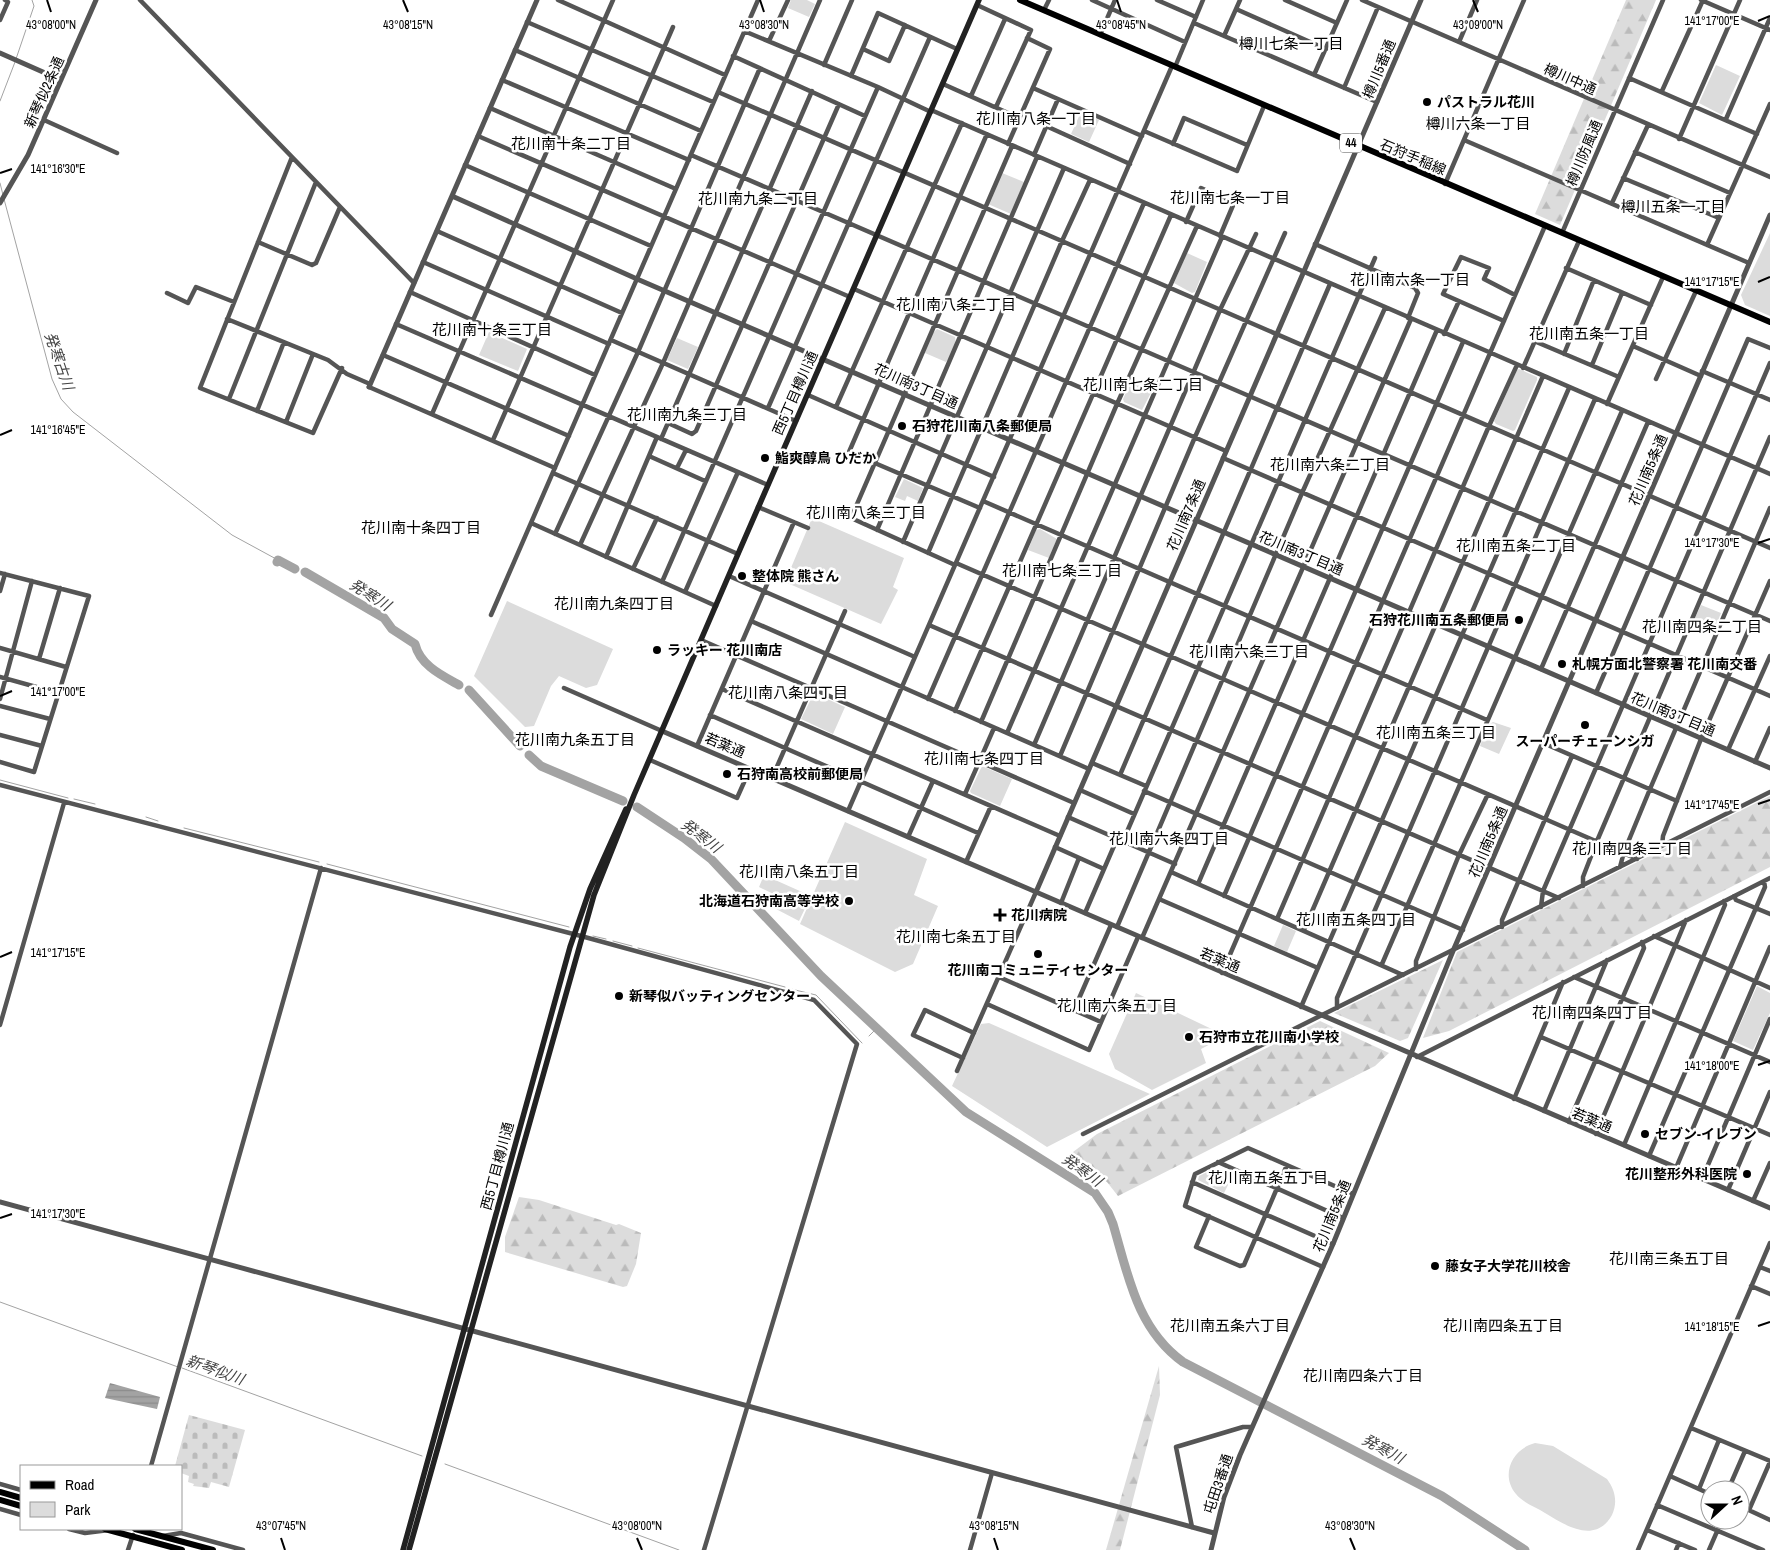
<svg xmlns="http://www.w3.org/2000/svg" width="1770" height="1550" font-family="'Archivo Narrow','Noto Sans JP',sans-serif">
  <defs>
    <pattern id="forest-firs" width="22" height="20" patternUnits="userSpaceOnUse" patternTransform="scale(1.25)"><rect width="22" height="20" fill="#dcdcdc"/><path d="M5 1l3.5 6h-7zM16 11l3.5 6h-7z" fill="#bbb"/></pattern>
    <pattern id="cemetery-stones" width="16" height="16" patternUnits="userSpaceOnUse" patternTransform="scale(1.25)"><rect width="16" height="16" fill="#dcdcdc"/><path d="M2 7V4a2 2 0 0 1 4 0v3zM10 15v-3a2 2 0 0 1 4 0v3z" fill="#bbb"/></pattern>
    <pattern id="water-rules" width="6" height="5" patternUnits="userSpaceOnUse" patternTransform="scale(1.25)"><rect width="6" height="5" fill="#a3a3a3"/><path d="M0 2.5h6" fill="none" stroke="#8b8b8b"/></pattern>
  </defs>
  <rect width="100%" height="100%" fill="#fff"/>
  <!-- forest -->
  <path fill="url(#forest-firs)" d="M1626,0H1656L1560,225L1535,214Z
    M1770,796V867L1449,1031L1423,1038L1457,952Z
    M1443,960L1408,1038L1400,1041L1334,1013Z
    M1320,1021L1389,1053L1375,1066L1118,1196L1107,1182L1069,1155L1097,1134Z
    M519,1197L539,1200L616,1225L619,1224L641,1233L636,1264L627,1286L623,1287L505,1252V1237Z
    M1159,1366L1160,1395L1120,1550H1106Z"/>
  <!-- cemetery -->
  <path fill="url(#cemetery-stones)" d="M189,1415L245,1430L229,1487L211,1482L209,1488L193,1486L194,1484L188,1482L189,1476L181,1473V1466H175Z"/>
  <!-- green -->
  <path fill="#dcdcdc" d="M791,0H807L815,4L809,17L788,8Z
    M1716,65L1740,76L1722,115L1699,103Z
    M1081,112L1099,120L1089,142L1071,134Z
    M1002,173L1024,182L1011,214L988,204Z
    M1770,233V316L1745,305L1741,295Z
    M1187,253L1207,262L1195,292L1192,293L1174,283Z
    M937,329L955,337C957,347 952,354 946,362L925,353L929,337Z
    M489,332L527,349L518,371L479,355Z
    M677,338L698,347L688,369L667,360Z
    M1519,369L1537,377V380L1515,430L1513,431L1496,424L1494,421L1517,370Z
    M1133,377L1154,387L1142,410L1124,402L1123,399Z
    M904,479L923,488L918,501L907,496L905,501L895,497Z
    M812,518L904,558L893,587L898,590L881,624L785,582Z
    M1040,529L1057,539L1049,558L1028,550L1036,530Z
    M507,601L613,649L597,685L586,688L559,676L551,686L534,726L525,727L474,676Z
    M1701,605L1721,613L1715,628L1694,620Z
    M814,693L845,707L833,734L801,719Z
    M1493,722L1511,728L1499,754L1480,746L1488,725Z
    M982,766L1012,779L1000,806L971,793L970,791Z
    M845,822L927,859L914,895L938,906L913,964L895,972L800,924Z
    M764,875L811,896L799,921L776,909L780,897L759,887Z
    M1283,925L1296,931L1287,952L1274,946Z
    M1757,986L1770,993V1013L1753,1050L1733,1041Z
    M1136,993L1220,1033L1222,1038L1201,1049L1206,1063L1152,1090L1115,1069L1109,1054Z
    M989,1023L1150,1094L1047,1147L952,1086L981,1024Z
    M1215,1168L1233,1175L1224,1193L1198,1180L1199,1176Z
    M1535,1443L1553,1446L1607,1479C1615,1490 1618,1502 1612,1515C1595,1545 1565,1525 1545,1513C1536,1507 1523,1503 1516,1494C1500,1475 1512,1449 1535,1443Z"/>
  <!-- water -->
  <path fill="url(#water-rules)" d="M110,1383L160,1397L157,1409L105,1398Z"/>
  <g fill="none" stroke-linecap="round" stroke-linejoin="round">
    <!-- stream -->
    <path stroke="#a3a3a3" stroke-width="1" d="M16,59L34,6L32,0
      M0,101L15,62
      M0,183L3,195
      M4,199L52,379L61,399L73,412L232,535L278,560
      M0,780L68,798
      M74,799L95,804
      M146,817L158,821
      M184,828L319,862
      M327,864L569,927
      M593,936L606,939
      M613,941L632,946
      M638,948L785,987
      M791,989L816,995L862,1043
      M869,1036L876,1029
      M0,1302L178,1367
      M182,1368L422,1456
      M445,1464L679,1550"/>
    <!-- river -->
    <path stroke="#a3a3a3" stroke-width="9" d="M277,562L278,560L295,569
      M305,572L384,618L392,629L415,644C420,665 441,675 459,685
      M469,690L520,746
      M529,755L541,766L623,801
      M637,807L684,838L711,859L821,976L966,1112L1095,1193L1108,1212L1113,1224C1128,1275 1137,1329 1183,1362L1442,1496L1525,1550"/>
    <!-- minor -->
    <path stroke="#555" stroke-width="4.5" d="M140,0L414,283
      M558,0L725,75
      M1092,0L1185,42
      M1157,0L1196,17
      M1285,0L1337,23
      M1362,0L1770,177
      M1701,0L1770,30
      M977,5L1031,30L996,107
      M1236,9L1326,49
      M1044,10L1049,0
      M0,20L8,2L5,0
      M527,22L713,102
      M1194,23L1377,102
      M744,31L878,87
      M1100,35L1115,0
      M1224,36L1240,0
      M769,41L788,0
      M1459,42L1477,0
      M863,49L889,61L905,25
      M515,50L701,131
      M733,56L865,116
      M824,65L852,0
      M1175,67L1203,0
      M1314,75L1347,0
      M851,76L878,13L957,49
      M1629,78L1757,134
      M502,80L689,160
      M943,84L1019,118
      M1033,88L1142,136
      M1344,88L1378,7
      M1662,91L1703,0
      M718,92L1770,548
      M971,96L1005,19
      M490,108L676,189
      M931,110L1770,474
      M1726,119L1770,18
      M44,120L117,153
      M1046,126L1130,164
      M1144,131L1237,171L1264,106
      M478,136L850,297
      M1679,139L1740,0
      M1464,140L1749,263
      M1008,144L1050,49L1027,38
      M1173,144L1184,118L1247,145
      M1635,152L1730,193
      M691,155L1770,621
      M1034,155L1058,99
      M292,157L200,388L313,433L342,368
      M465,165L651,246
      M1623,178L1719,218
      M1445,184L1524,0
      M1612,203L1648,125
      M1186,222L1201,188L1234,203L1220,236
      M437,231L622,313
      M1562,233L1663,0
      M258,242L312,265L316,263L340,207
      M1315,244L1415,288L1418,293L1408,318
      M1707,245L1770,104
      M423,262L609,344
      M1566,268L1651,305
      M854,289L1226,451
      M410,292L595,375
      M167,293L188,303L196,287L234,302
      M227,319L328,360L347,374L370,384
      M1504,321L1443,294L1461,257L1489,268L1484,279L1515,295
      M396,324L768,485
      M1444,334L1459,301
      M611,340L796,421
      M1534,341L1619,377
      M1633,346L1701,376
      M1564,354L1594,280
      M383,355L569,436
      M1592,365L1622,293
      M1523,368L1579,241
      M1702,371L1770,400
      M1656,379L1696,291
      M369,387L555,468
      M808,395L994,477
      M229,399L316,182
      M1607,404L1663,277
      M836,407L962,123
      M768,408L930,37
      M257,411L284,342
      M432,414L613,0
      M286,422L313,354
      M668,423L692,434L696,431L839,104
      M661,439L812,91
      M493,440L673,27
      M649,456L705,481
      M1223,458L1770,696
      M677,468L686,450
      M553,473L738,554
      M983,501L1487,720
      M758,507L808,528
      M980,508L849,452L987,134
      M840,513L955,565
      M851,518L1012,146
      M531,523L716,606
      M877,530L1037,157
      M555,534L638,352L760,68
      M903,542L1064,168
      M580,545L663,363L820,0
      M928,553L1062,241L1090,180
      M606,557L657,437
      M956,563L1637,859
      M633,569L657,518
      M0,573L89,596L34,772L0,762
      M729,576L915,657
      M662,582L878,87L931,112
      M0,591L5,574
      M685,592L738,472
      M491,615L758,0
      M751,621L1089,769
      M929,625L1559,898
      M701,640L1074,803
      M0,648L66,667
      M39,659L60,588
      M1541,669L1648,422
      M0,677L58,693
      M564,688L662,731
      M722,689L1060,836
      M1596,693L1748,339L1770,348
      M0,699L32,581
      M928,699L1144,203
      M0,706L50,719
      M955,711L1171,215
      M710,715L978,833
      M981,722L1117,404L1197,226
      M1007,733L1222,237
      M0,735L42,746
      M1543,743L1677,801
      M1034,745L1220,310L1256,234
      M697,746L794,522
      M1728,750L1770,656
      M1060,756L1195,437L1285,233
      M650,760L737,798L750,769
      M1755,762L1770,728
      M1092,763L1146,786
      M1120,775L1330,284
      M772,778L845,611
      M0,785L581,936L814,1000L857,1044L704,1550
      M1080,790L1134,814
      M1144,791L1463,930
      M965,794L994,728
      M848,811L1172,66
      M1068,817L1175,864
      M908,837L933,781
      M1123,841L1375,258
      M1662,846L1663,836L1701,739L1770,581
      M1055,847L1104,869
      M966,862L991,806
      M1620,867L1624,852L1650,789L1770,508
      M1171,872L1403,975
      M1198,884L1437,330
      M1583,886V877L1597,841L1770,437
      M1224,896L1463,342
      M1734,896L1736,900L1770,914
      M1159,899L1318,968
      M1061,903L1079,858
      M1541,907L1543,891L1770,363
      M1085,913L1117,839
      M1277,919L1489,426L1517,365
      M1117,927L1302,493L1385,308
      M1502,927V920L1572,756
      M1304,930L1543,376
      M1654,936L1770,988
      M1142,938L1411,319
      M1382,964L1622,411
      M1416,969V961L1459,855L1488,794
      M1222,973L1545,226
      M999,977L1101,1022
      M1574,977L1770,1062
      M987,1004L1089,1050L1138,937
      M1301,1007L1569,388
      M1337,1008V998L1595,399
      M1074,1010L1111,925
      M0,1025L64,803
      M1541,1037L1770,1135
      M1417,1057L1770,878
      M963,1058L913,1035L925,1010L974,1033
      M957,1071L1036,892
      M1514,1099L1563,982
      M1544,1111L1607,960
      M1569,1122L1644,948L1642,942
      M1083,1134L1770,792
      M1596,1134L1686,920
      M1624,1145L1725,905L1724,901
      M1649,1156L1765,887L1764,881
      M1218,1162L1343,1218
      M1676,1168L1770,947
      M1702,1179L1770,1019
      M1192,1182L1333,1244
      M1728,1190L1770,1092
      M1753,1201L1770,1163
      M1209,1216L1196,1247L1240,1266L1244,1265L1287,1165
      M1323,1267L1185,1206L1195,1174L1248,1148L1353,1194
      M1760,1267L1770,1271
      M1751,1286L1770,1294
      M1691,1428L1770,1461
      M151,1466L321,868
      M1670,1476L1710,1494
      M0,1484L21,1490
      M1699,1489L1719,1440
      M1728,1490L1745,1451
      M1657,1505L1763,1550
      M1740,1506L1770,1520
      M0,1509L21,1515
      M1749,1510L1770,1462
      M1192,1527L1176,1447L1243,1427H1252
      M69,1529L85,1533L109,1530
      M1647,1530L1695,1550
      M163,1536L181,1533L243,1550
      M128,1550L133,1535
      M970,1550L992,1473
      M1638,1550L1770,1243
      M1676,1550L1679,1543
      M1709,1550L1722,1520"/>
    <!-- tertiary -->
    <path stroke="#555" stroke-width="5" d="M0,53L61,80
      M452,196L637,279L1770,768
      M0,203L28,155L96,0
      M369,387L537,0
      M662,731L1770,1208
      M1036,892L1421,0
      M0,1202L1214,1533
      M1211,1550L1224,1497L1240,1455L1333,1244L1453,951L1770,215"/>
    <!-- secondary -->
    <path stroke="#222" stroke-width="5.5" d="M403,1550L570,947L590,889L626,809
      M409,1550L594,895L634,795L738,554L979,0"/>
    <!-- primary -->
    <path stroke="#000" stroke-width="6" d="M1020,0L1770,322
      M0,1492L21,1498
      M0,1500L21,1506
      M105,1529L182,1550
      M135,1529L213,1550"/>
  </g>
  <!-- ticks -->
  <path fill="none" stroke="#000" stroke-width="2" d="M47,0L51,12M403,0L408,12M760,0L764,12M1117,0L1121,12M1473,0L1478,12M1758,21L1770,16M0,173L12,169M1758,282L1770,277M0,435L12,430M1758,543L1770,539M0,696L12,691M1758,804L1770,800M0,957L12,952M1758,1065L1770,1061M0,1218L12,1214M1758,1326L1770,1322M281,1538L285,1550M637,1538L642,1550M994,1538L998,1550M1350,1538L1355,1550"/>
  <!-- markers -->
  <g fill="#000" stroke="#fff" stroke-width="2">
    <circle cx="1427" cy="102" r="5"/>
    <circle cx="902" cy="426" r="5"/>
    <circle cx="765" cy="458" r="5"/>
    <circle cx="742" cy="576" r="5"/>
    <circle cx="1519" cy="620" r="5"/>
    <circle cx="657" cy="650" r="5"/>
    <circle cx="1562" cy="664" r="5"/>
    <circle cx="1585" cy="725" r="5"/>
    <circle cx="727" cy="774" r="5"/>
    <circle cx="849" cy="901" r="5"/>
    <path d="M997.5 907.5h5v5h5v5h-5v5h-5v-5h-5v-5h5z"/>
    <circle cx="1038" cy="954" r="5"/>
    <circle cx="619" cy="996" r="5"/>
    <circle cx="1189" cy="1037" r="5"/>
    <circle cx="1645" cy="1134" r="5"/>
    <circle cx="1747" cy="1174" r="5"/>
    <circle cx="1435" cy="1266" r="5"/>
  </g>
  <g text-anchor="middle" stroke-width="5" stroke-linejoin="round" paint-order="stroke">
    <!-- shield labels -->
    <rect fill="#fff" stroke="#4c4c4c" stroke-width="1" x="1340" y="133.5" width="22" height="19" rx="4"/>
    <g font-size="12" font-weight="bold" fill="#000">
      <text x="1351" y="147">44</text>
    </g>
    <!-- street labels -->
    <g font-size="14" fill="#000" stroke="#fff">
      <text transform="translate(1379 69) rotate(-67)" y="5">樽川5番通</text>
      <text transform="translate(1570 79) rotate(24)" y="5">樽川中通</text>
      <text transform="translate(44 92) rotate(-66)" y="5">新琴似2条通</text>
      <text transform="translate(1584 153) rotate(-67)" y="5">樽川防風通</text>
      <text transform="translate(1413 157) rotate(23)" y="5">石狩手稲線</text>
      <text transform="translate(916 386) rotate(24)" y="5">花川南3丁目通</text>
      <text transform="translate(795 393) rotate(-66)" y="5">西5丁目樽川通</text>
      <text transform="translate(1648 470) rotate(-67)" y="5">花川南5条通</text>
      <text transform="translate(1186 515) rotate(-67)" y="5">花川南7条通</text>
      <text transform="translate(1301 553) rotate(23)" y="5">花川南3丁目通</text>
      <text transform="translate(1673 714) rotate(23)" y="5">花川南3丁目通</text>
      <text transform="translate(725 745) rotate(23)" y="5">若葉通</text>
      <text transform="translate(1488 842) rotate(-67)" y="5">花川南5条通</text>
      <text transform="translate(1220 960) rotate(23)" y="5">若葉通</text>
      <text transform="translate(1592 1120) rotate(23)" y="5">若葉通</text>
      <text transform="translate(497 1166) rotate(-75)" y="5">西5丁目樽川通</text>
      <text transform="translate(1332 1216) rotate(-68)" y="5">花川南5条通</text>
      <text transform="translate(1218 1484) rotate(-71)" y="5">屯田3番通</text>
    </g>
    <!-- poi labels -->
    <g font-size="14" font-weight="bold" fill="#000" stroke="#fff" text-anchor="start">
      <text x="1437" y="107">パストラル花川</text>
      <text x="912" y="431">石狩花川南八条郵便局</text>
      <text x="775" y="463">鮨爽醇鳥 ひだか</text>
      <text x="752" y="581">整体院 熊さん</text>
      <text x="1509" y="625" text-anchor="end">石狩花川南五条郵便局</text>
      <text x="667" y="655">ラッキー 花川南店</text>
      <text x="1572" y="669">札幌方面北警察署 花川南交番</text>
      <text x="1585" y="746" text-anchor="middle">スーパーチェーンシガ</text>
      <text x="737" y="779">石狩南高校前郵便局</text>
      <text x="839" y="906" text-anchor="end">北海道石狩南高等学校</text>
      <text x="1011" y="920">花川病院</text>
      <text x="1038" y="975" text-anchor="middle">花川南コミュニティセンター</text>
      <text x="629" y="1001">新琴似バッティングセンター</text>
      <text x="1199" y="1042">石狩市立花川南小学校</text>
      <text x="1655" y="1139">セブン-イレブン</text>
      <text x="1737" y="1179" text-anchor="end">花川整形外科医院</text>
      <text x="1445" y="1271">藤女子大学花川校舎</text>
    </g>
    <!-- neighbourhood labels -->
    <g font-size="15" fill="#000" stroke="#fff">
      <text x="1291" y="49">樽川七条一丁目</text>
      <text x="1036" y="124">花川南八条一丁目</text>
      <text x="1478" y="129">樽川六条一丁目</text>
      <text x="571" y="149">花川南十条二丁目</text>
      <text x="1230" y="203">花川南七条一丁目</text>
      <text x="758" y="204">花川南九条二丁目</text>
      <text x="1673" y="212">樽川五条一丁目</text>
      <text x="1410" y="285">花川南六条一丁目</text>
      <text x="956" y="310">花川南八条二丁目</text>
      <text x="492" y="335">花川南十条三丁目</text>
      <text x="1589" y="339">花川南五条一丁目</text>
      <text x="1143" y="390">花川南七条二丁目</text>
      <text x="687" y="420">花川南九条三丁目</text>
      <text x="1330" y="470">花川南六条二丁目</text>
      <text x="866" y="518">花川南八条三丁目</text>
      <text x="421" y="533">花川南十条四丁目</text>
      <text x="1516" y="551">花川南五条二丁目</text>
      <text x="1062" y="576">花川南七条三丁目</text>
      <text x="614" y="609">花川南九条四丁目</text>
      <text x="1702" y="632">花川南四条二丁目</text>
      <text x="1249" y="657">花川南六条三丁目</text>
      <text x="788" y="698">花川南八条四丁目</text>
      <text x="1436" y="738">花川南五条三丁目</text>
      <text x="575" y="745">花川南九条五丁目</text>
      <text x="984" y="764">花川南七条四丁目</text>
      <text x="1169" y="844">花川南六条四丁目</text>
      <text x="1632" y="854">花川南四条三丁目</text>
      <text x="799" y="877">花川南八条五丁目</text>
      <text x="1356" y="925">花川南五条四丁目</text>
      <text x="956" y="942">花川南七条五丁目</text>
      <text x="1117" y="1011">花川南六条五丁目</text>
      <text x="1592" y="1018">花川南四条四丁目</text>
      <text x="1268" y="1183">花川南五条五丁目</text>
      <text x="1669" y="1264">花川南三条五丁目</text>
      <text x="1230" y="1331">花川南五条六丁目</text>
      <text x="1503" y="1331">花川南四条五丁目</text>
      <text x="1363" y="1381">花川南四条六丁目</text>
    </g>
    <!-- water labels -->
    <g font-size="15" font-style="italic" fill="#444" stroke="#fff">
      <text transform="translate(59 361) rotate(71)" y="5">発寒古川</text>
      <text transform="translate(370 595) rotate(32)" y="5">発寒川</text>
      <text transform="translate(701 836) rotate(37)" y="5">発寒川</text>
      <text transform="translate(1082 1170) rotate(35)" y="5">発寒川</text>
      <text transform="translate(215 1370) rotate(20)" y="5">新琴似川</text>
      <text transform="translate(1383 1449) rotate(28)" y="5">発寒川</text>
    </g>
  </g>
  <g font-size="12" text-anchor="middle" fill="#000" stroke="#fff" stroke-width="5" stroke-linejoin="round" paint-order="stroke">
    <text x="1712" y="25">141°17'00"E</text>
    <text x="1478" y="29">43°09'00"N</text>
    <text x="51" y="29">43°08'00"N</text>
    <text x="408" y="29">43°08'15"N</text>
    <text x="764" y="29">43°08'30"N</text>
    <text x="1121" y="29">43°08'45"N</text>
    <text x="58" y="173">141°16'30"E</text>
    <text x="1712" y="286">141°17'15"E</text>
    <text x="58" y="434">141°16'45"E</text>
    <text x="1712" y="547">141°17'30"E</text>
    <text x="58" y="696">141°17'00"E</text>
    <text x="1712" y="809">141°17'45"E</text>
    <text x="58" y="957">141°17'15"E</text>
    <text x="1712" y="1070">141°18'00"E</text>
    <text x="58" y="1218">141°17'30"E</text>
    <text x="1712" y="1331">141°18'15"E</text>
    <text x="281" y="1530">43°07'45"N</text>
    <text x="637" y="1530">43°08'00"N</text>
    <text x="994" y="1530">43°08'15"N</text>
    <text x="1350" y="1530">43°08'30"N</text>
  </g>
  <!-- legend -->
  <rect x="20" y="1465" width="162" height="65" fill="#ffffff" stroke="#999999"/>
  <rect x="30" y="1481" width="25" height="8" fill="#000000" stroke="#999999"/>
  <text x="65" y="1490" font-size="15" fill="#000000">Road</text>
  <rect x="30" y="1502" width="25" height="15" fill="#dcdcdc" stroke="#999999"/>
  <text x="65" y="1515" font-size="15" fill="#000000">Park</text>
  <!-- north arrow -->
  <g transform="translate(1725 1505) rotate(69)"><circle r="24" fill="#ffffff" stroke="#999999"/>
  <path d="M0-4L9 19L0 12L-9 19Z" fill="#000000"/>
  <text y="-8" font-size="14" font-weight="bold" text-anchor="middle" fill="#000000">N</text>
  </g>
</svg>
